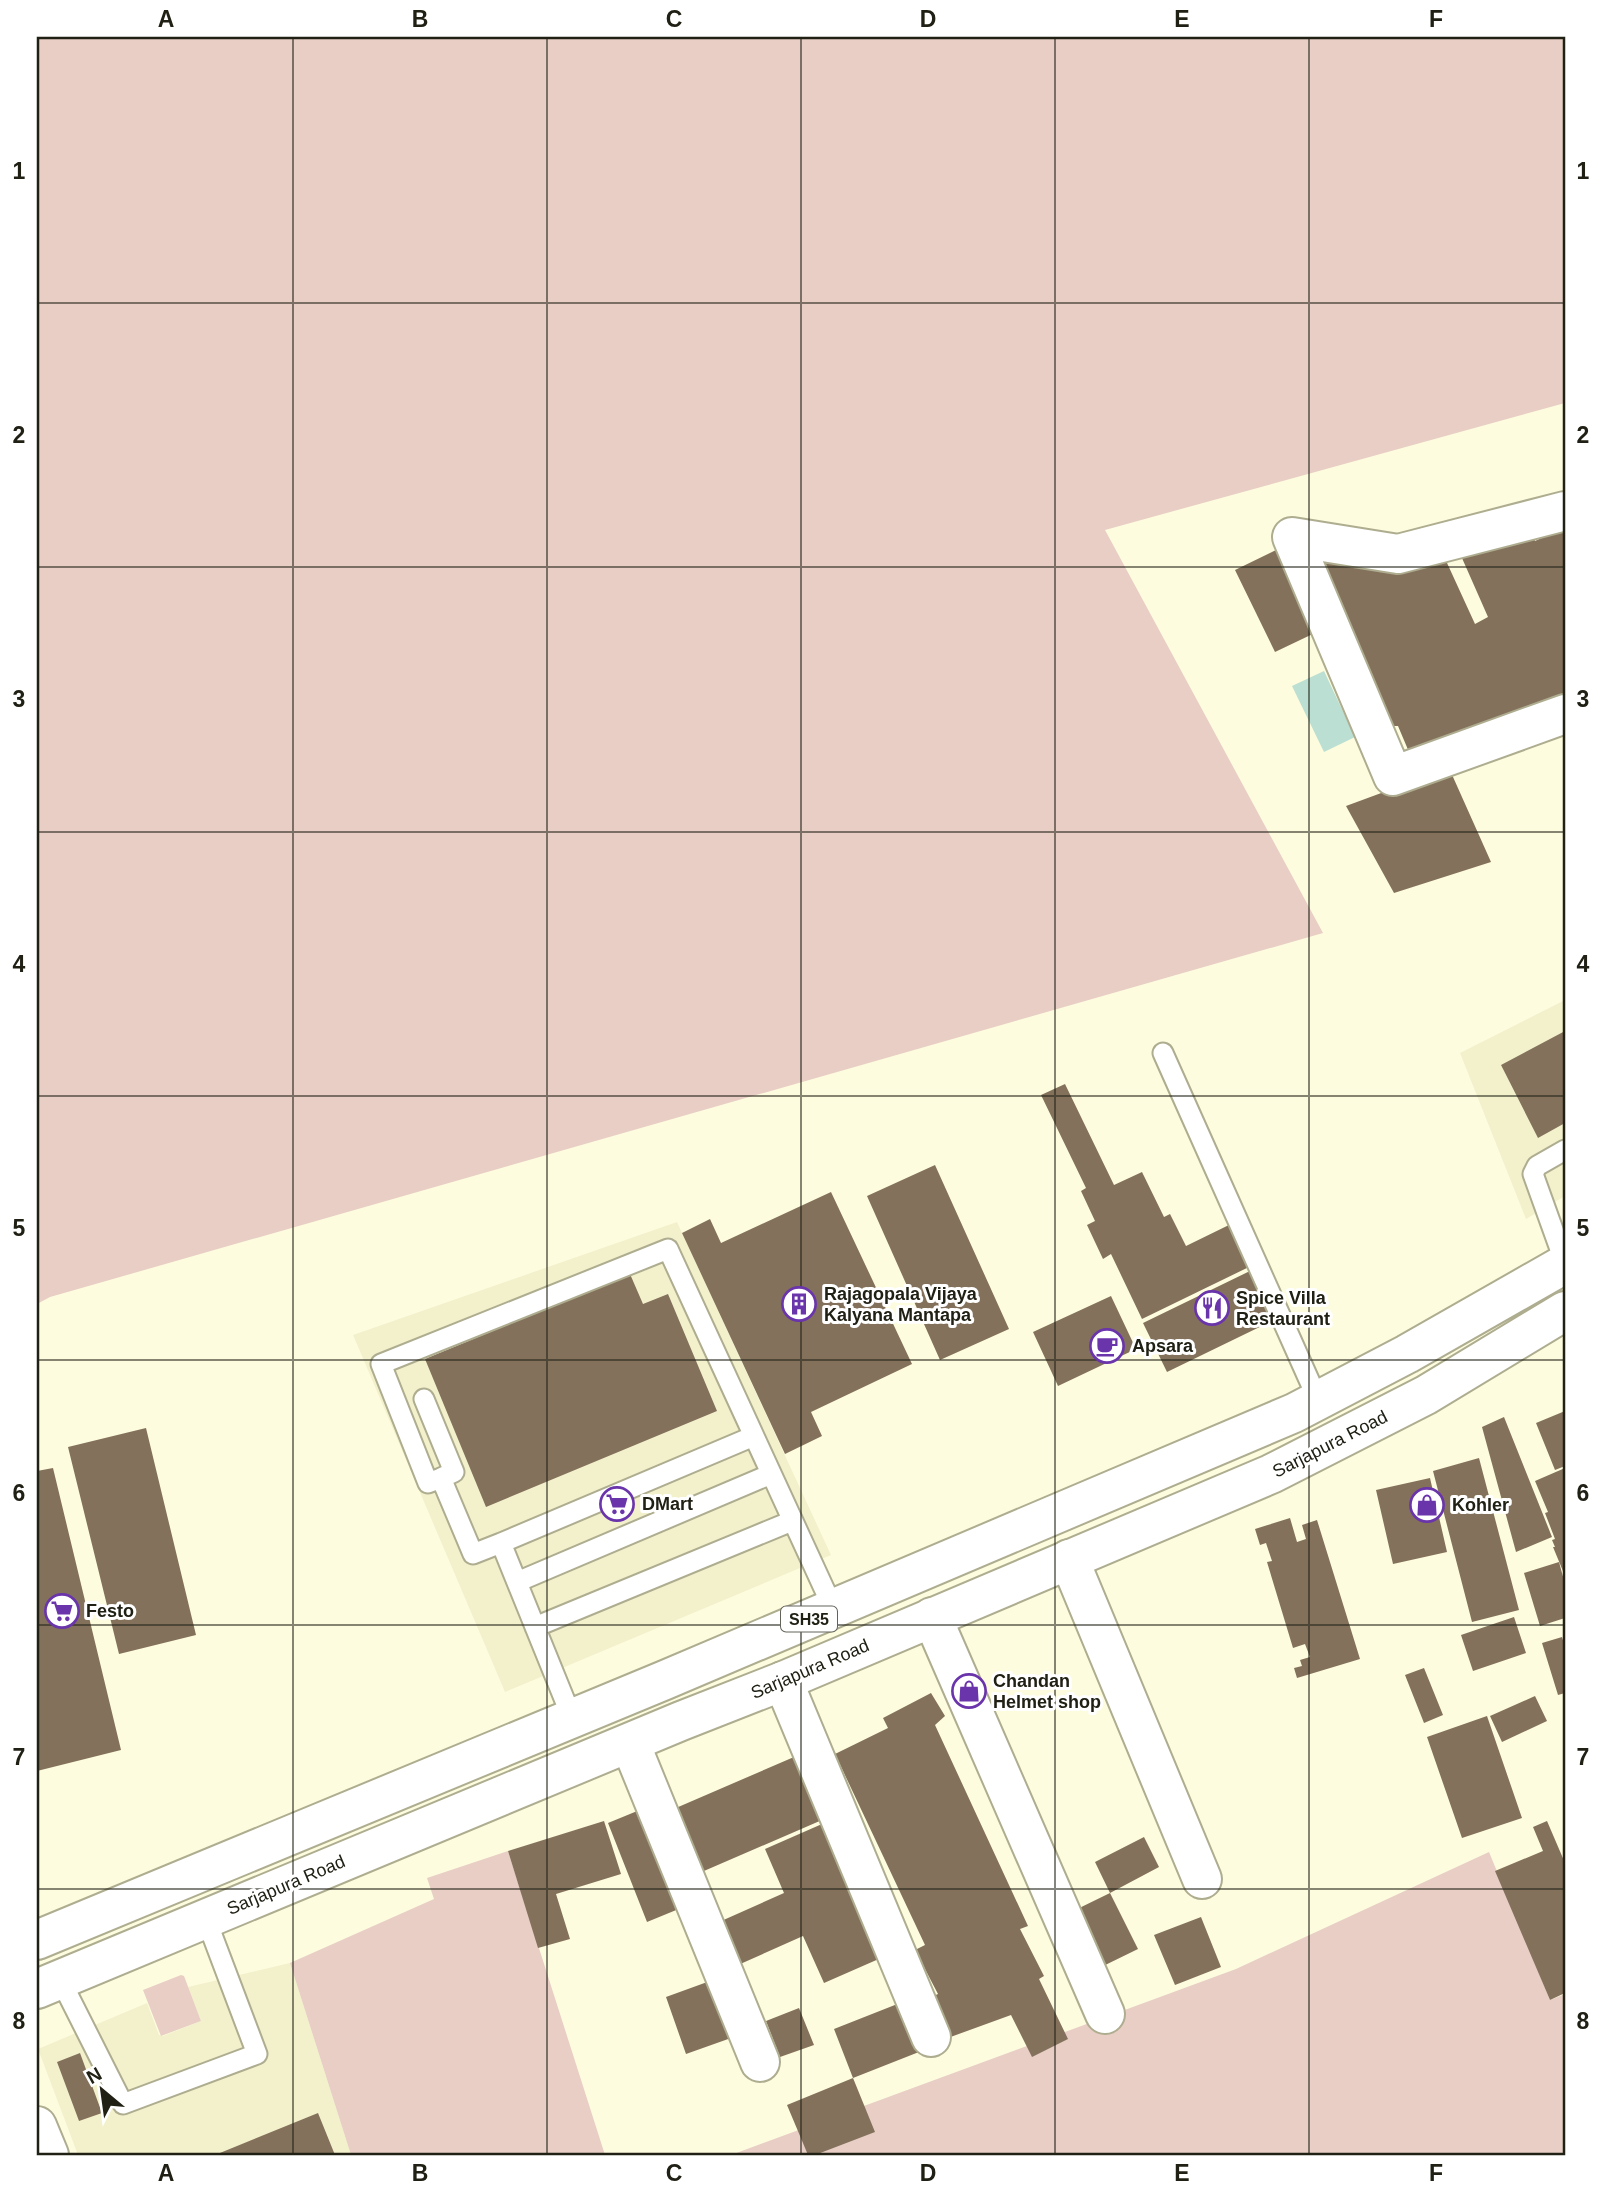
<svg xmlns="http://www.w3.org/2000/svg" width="1602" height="2192" font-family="Arial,sans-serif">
  <rect width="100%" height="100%" fill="#fdfcde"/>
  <!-- built -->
  <path fill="#f3f1cc" d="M1565,1000V1196L1526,1219L1460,1053Z
    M677,1222L831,1555L505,1692L353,1335Z
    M290,1963L351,2155H78L38,2049L147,2003L159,2035L163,2036L201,2021L188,1987Z"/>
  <!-- green -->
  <path fill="#e8cec5" d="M37,37H1565V403L1105,530L1323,933L50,1297L37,1304Z
    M508,1851L605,2155H351L290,1963L434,1899L427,1878Z
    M1489,1852L1550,2000L1565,1994V2155H731L1236,1969Z
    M181,1975L184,1976L201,2021L161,2036L143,1990Z"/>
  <!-- water -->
  <path fill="#bbdfd2" d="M1324,671L1355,737L1324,752L1292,686Z"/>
  <!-- building -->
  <path fill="#83715c" d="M1565,520V695L1409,752L1398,726H1389L1323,565L1347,554L1356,557L1361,569L1385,559L1387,573L1442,552L1475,624L1488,617L1458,549L1532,533L1535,541L1548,535Z
    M1278,549L1319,631L1275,652L1235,570Z
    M1449,768L1491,862L1394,893L1346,806Z
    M1565,1031V1123L1538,1138L1501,1065Z
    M1065,1084L1114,1185L1142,1172L1164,1217L1170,1214L1186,1246L1231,1224L1251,1266L1142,1319L1111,1254L1103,1259L1087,1225L1095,1221L1081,1191L1086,1188L1041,1095Z
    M935,1165L1009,1329L940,1360L867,1196Z
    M831,1192L912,1364L811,1412L822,1436L785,1454L682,1233L710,1219L721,1243Z
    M1252,1270L1276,1319L1167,1372L1143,1323Z
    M630,1274L643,1304L668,1294L717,1411L486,1507L425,1359Z
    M1111,1296L1136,1349L1058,1386L1033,1332Z
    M1565,1411V1466L1555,1470L1536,1423Z
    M1504,1417L1552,1537L1516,1552L1482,1427Z
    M146,1428L196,1635L119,1654L68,1447Z
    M1479,1458L1519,1610L1472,1622L1433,1471Z
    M53,1468L121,1750L37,1771V1471Z
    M1565,1468V1576L1553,1547H1555L1552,1540L1555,1539L1545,1513L1548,1512L1535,1481Z
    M1430,1478L1447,1552L1393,1564L1376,1490Z
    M1290,1518L1297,1542L1306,1539L1302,1525L1317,1520L1360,1659L1297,1678L1294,1668L1302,1666L1300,1660L1310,1657L1305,1644L1293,1648L1267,1562L1272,1561L1266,1543L1260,1545L1255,1529Z
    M1559,1562L1565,1584V1618L1540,1626L1524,1573Z
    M1514,1617L1526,1653L1473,1671L1461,1635Z
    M1562,1637L1565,1647V1693L1558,1695L1542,1643Z
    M1424,1668L1443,1715L1424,1723L1405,1675Z
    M931,1693L945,1716L935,1725L1028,1926L1020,1929L1044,1976L1039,1979L1068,2039L1032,2057L1011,2015L945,2039L929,1998L938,1994L915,1950L925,1945L835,1754L888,1728L883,1718Z
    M1535,1696L1547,1721L1502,1742L1490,1716Z
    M1487,1716L1522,1818L1462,1838L1427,1737Z
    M794,1757L822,1820L697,1874L669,1811Z
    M647,1807L686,1906L647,1922L608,1823Z
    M604,1821L621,1874L556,1894L570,1939L538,1948L508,1851Z
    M1547,1821L1565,1863V1993L1550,2000L1495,1871L1543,1851L1533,1827Z
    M822,1824L881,1958L824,1983L803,1936L738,1965L719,1922L784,1893L765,1849Z
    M1144,1837L1159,1867L1110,1893L1095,1862Z
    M1110,1893L1138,1949L1095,1970L1067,1914Z
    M1201,1917L1221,1967L1175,1985L1154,1935Z
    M710,1981L731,2038L686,2054L666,1997Z
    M905,2001L924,2050L853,2078L834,2029Z
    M799,2008L814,2045L780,2057L766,2021Z
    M80,2053L102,2113L79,2121L57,2062Z
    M853,2078L875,2132L815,2155H808L787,2105Z
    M318,2113L335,2155H215Z"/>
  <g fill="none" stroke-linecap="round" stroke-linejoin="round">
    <!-- service casing -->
    <g stroke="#aead90" stroke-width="23">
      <path id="service" d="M1163,1053L1318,1400
        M1565,1150L1537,1166L1533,1174L1565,1263
        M424,1399L454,1472L441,1478
        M501,1543L754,1436
        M517,1582L771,1474
        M535,1627L792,1521
        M572,1718L501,1543L473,1554L441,1478L428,1483L381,1364L668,1249L833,1608
        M60,1979L123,2104L257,2054L206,1919"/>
    </g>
    <!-- minor casing -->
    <g stroke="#aead90" stroke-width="42">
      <path id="minor" d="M1565,511L1398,554L1292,537L1393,776L1565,714
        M1069,1559L1202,1879
        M932,1617L1105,2014
        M783,1681L931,2037
        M630,1743L760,2062
        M37,2126L49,2155"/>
    </g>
    <!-- primary casing -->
    <g stroke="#aead90" stroke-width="42">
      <path id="primary" d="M37,1940L665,1680L1294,1413L1407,1354L1565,1264
        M37,1989L681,1721L783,1681L1271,1474L1426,1395L1565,1311"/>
    </g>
    <!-- service -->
    <use href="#service" stroke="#fff" stroke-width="19"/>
    <!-- minor -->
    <use href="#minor" stroke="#fff" stroke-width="38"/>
    <!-- primary -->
    <use href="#primary" stroke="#fff" stroke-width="38"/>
  </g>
  <!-- grid -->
  <path fill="none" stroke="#202015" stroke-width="2" stroke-opacity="0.55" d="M293,37V2155M547,37V2155M801,37V2155M1055,37V2155M1309,37V2155M37,303H1565M37,567H1565M37,832H1565M37,1096H1565M37,1360H1565M37,1625H1565M37,1889H1565"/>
  <!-- icons -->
  <defs>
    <g id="building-ring" transform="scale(1.75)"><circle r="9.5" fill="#fff" stroke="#6a34ab" stroke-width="1.5"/><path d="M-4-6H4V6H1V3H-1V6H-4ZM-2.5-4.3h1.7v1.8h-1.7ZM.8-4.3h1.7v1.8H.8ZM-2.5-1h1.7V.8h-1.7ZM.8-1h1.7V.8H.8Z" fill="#6a34ab"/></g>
    <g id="restaurant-ring" transform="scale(1.75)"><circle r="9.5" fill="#fff" stroke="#6a34ab" stroke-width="1.5"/><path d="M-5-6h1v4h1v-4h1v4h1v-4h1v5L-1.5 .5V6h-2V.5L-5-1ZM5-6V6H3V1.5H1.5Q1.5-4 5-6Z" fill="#6a34ab"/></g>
    <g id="cafe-ring" transform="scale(1.75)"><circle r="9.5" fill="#fff" stroke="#6a34ab" stroke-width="1.5"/><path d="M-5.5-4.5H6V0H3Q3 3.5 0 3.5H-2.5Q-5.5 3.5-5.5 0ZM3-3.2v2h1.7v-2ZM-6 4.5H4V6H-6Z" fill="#6a34ab"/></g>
    <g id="supermarket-ring" transform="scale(1.75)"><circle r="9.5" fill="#fff" stroke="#6a34ab" stroke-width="1.5"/><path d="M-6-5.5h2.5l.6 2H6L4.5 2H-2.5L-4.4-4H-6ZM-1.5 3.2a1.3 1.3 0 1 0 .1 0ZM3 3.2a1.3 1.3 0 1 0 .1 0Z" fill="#6a34ab"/></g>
    <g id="shop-ring" transform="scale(1.75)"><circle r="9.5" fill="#fff" stroke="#6a34ab" stroke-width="1.5"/><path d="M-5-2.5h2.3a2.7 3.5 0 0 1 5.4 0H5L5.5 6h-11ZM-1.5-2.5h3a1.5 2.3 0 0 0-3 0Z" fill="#6a34ab"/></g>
  </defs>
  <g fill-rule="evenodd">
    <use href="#building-ring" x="799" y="1304"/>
    <use href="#restaurant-ring" x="1212" y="1308"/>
    <use href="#cafe-ring" x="1107" y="1346"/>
    <use href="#supermarket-ring" x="617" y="1504"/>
    <use href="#shop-ring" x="1427" y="1505"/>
    <use href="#supermarket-ring" x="62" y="1611"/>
    <use href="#shop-ring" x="969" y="1691"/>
  </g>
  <g text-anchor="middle" stroke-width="6" stroke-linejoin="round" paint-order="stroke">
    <!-- shield labels -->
    <rect fill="#fff" stroke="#63635b" stroke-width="2" x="781" y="1606.5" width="56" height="25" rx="5"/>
    <g font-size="16" font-weight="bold" fill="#202015">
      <text x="809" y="1625">SH35</text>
    </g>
    <!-- poi labels -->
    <g font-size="18" font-weight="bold" fill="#202015" stroke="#fff" text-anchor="start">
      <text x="824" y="1300">Rajagopala Vijaya<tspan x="824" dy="21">Kalyana Mantapa</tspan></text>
      <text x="1236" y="1304">Spice Villa<tspan x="1236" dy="21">Restaurant</tspan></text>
      <text x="1132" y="1352">Apsara</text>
      <text x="642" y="1510">DMart</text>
      <text x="1452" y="1511">Kohler</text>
      <text x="86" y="1617">Festo</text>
      <text x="993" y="1687">Chandan<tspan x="993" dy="21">Helmet shop</tspan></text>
    </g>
    <!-- street labels -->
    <g font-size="18" fill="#202015" stroke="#fff">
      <text transform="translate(1330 1444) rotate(-27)" y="6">Sarjapura Road</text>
      <text transform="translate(810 1669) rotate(-23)" y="6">Sarjapura Road</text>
      <text transform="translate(286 1885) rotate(-23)" y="6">Sarjapura Road</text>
    </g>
  </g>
  <!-- border -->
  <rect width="1602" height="2192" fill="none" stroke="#ffffff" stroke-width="77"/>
  <!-- north arrow -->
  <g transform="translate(102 2090) rotate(331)" stroke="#ffffff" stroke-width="5" paint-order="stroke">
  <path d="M0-5L12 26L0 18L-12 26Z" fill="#202015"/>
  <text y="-10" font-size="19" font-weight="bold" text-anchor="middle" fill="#202015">N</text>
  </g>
  <rect x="38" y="38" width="1526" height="2116" fill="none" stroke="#202015" stroke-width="2.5"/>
  <g font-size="23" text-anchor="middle" font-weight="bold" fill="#202015">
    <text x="166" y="27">A</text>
    <text x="420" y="27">B</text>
    <text x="674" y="27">C</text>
    <text x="928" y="27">D</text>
    <text x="1182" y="27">E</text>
    <text x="1436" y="27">F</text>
    <text x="19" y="179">1</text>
    <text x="1583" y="179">1</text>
    <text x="19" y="443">2</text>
    <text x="1583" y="443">2</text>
    <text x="19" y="707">3</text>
    <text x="1583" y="707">3</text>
    <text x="19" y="972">4</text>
    <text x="1583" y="972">4</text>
    <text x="19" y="1236">5</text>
    <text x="1583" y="1236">5</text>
    <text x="19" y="1501">6</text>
    <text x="1583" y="1501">6</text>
    <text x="19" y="1765">7</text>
    <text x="1583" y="1765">7</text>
    <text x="19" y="2029">8</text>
    <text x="1583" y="2029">8</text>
    <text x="166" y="2181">A</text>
    <text x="420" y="2181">B</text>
    <text x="674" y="2181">C</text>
    <text x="928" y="2181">D</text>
    <text x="1182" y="2181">E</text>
    <text x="1436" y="2181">F</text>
  </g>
</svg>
